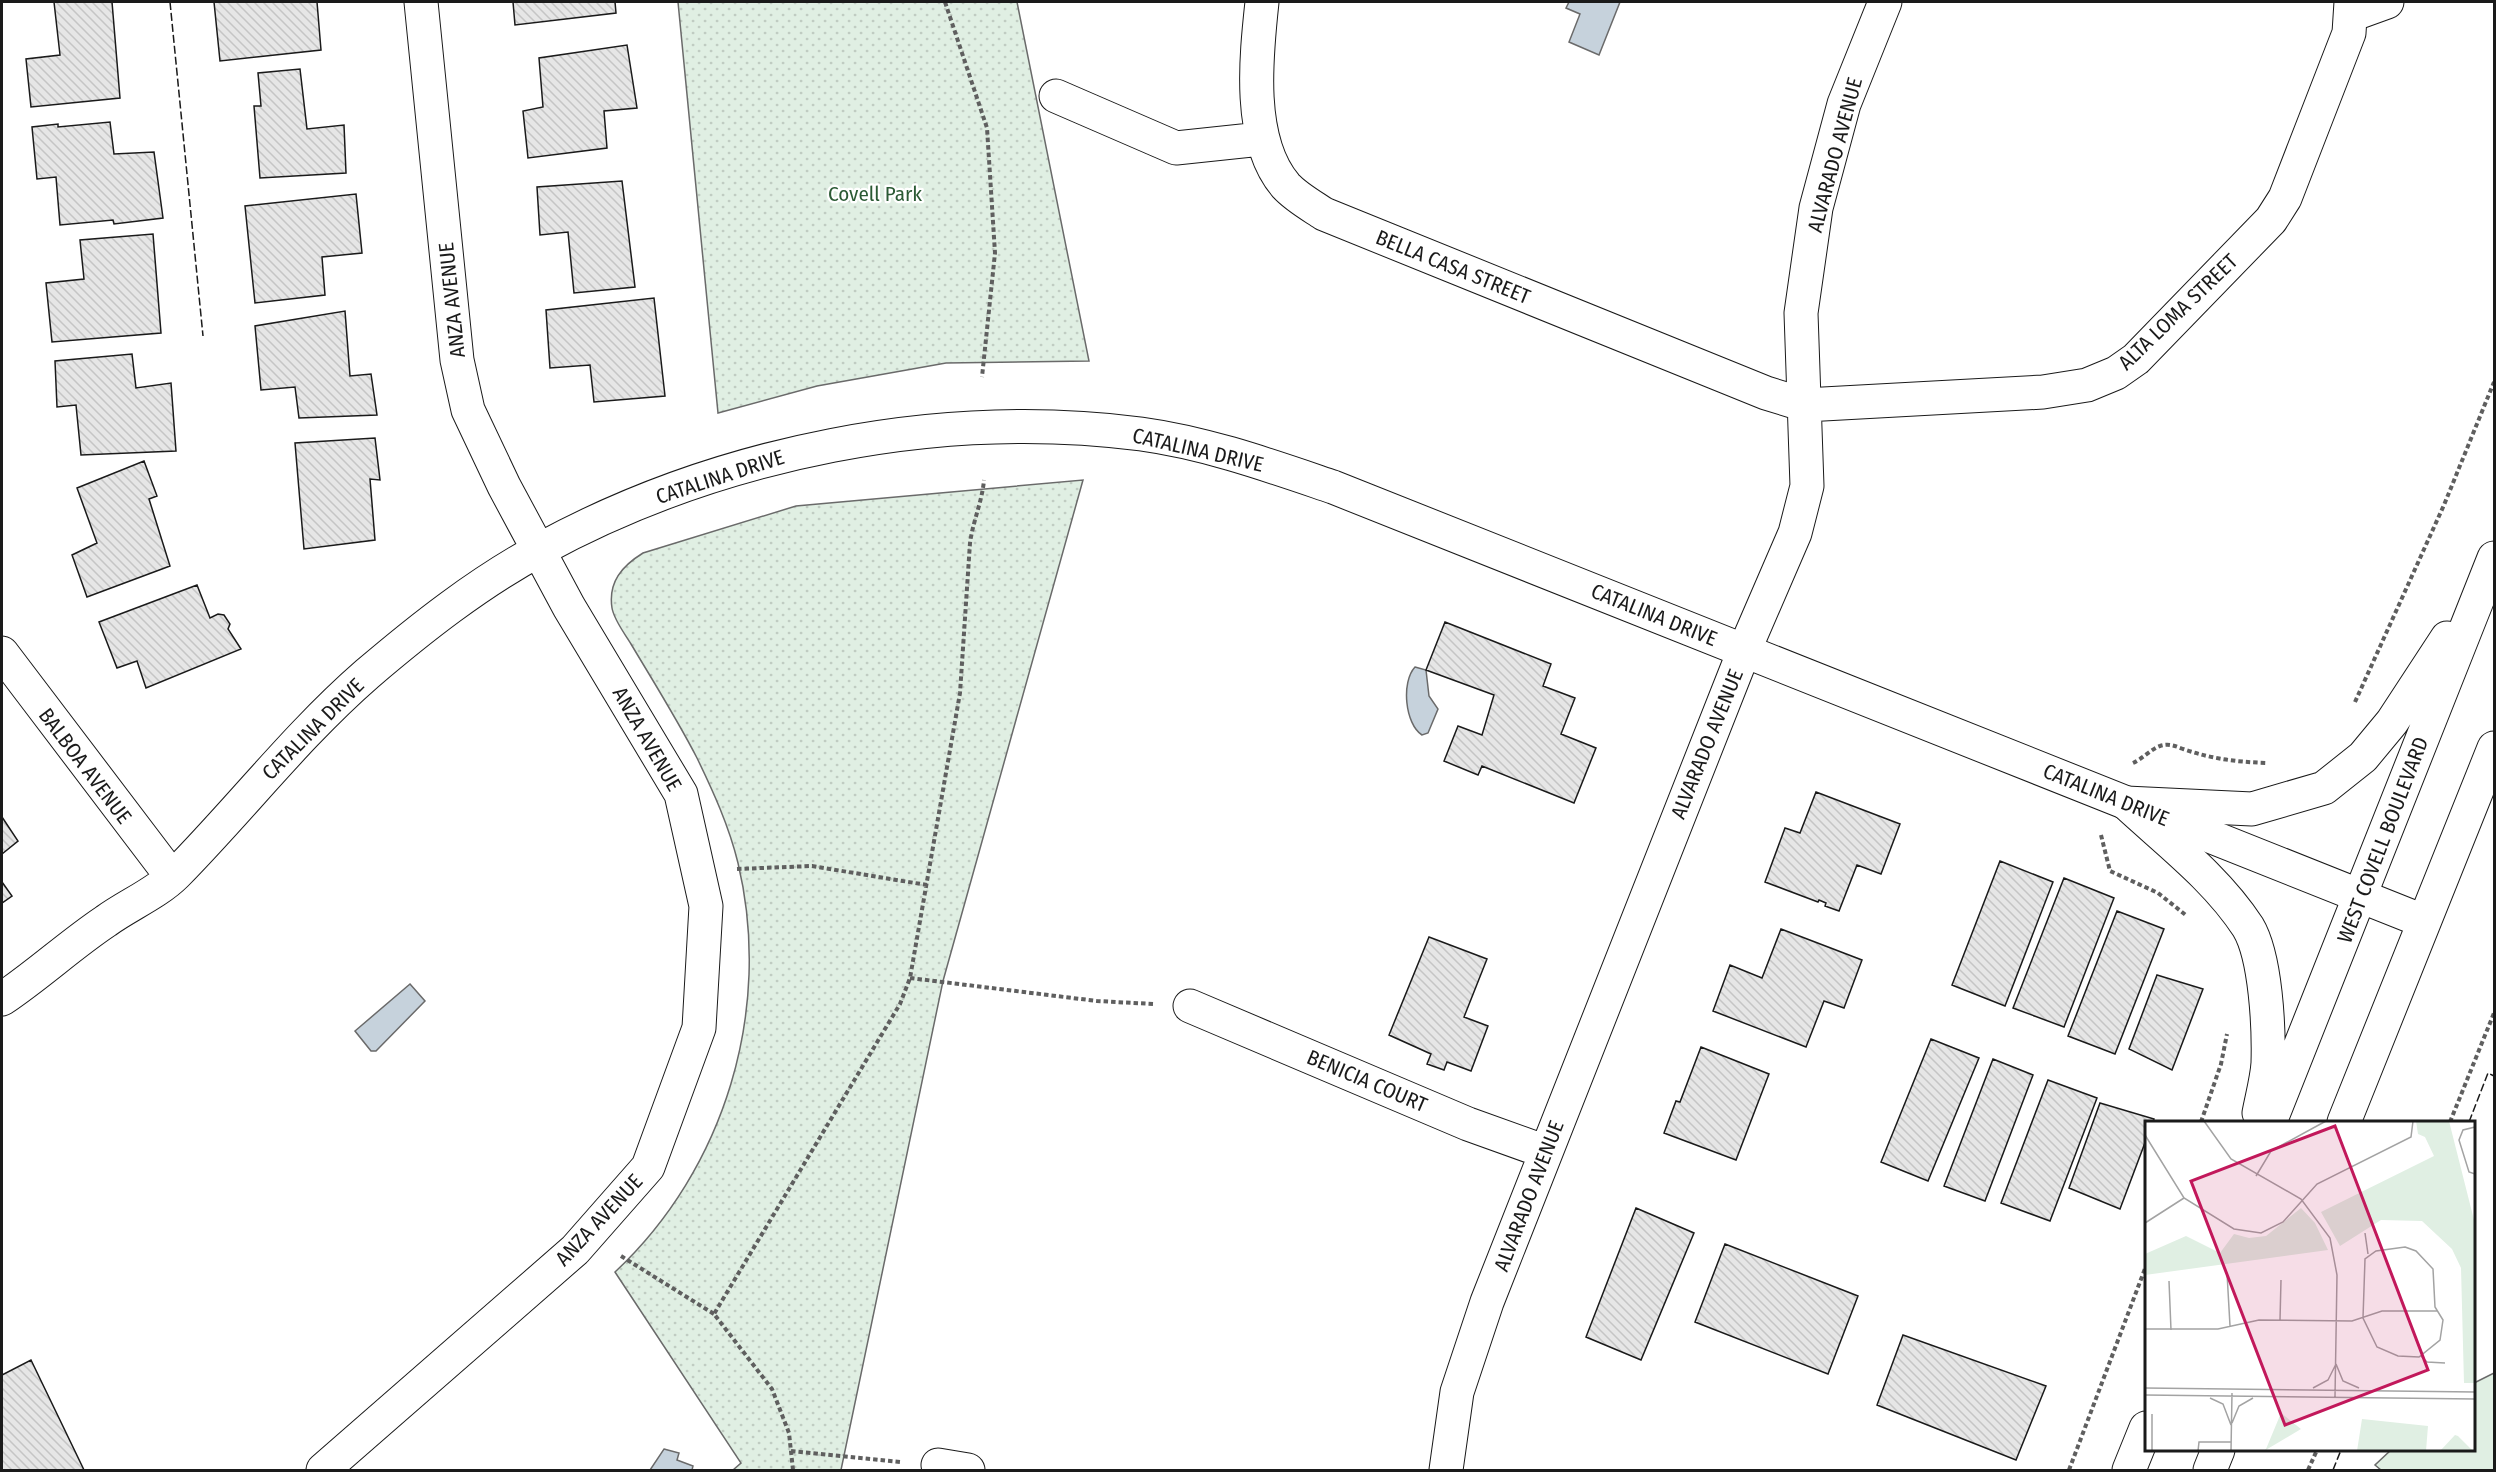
<svg xmlns="http://www.w3.org/2000/svg" width="2496" height="1472" font-family="'Fira Sans Condensed',sans-serif">
  <defs>
    <pattern id="grass-dots" width="8" height="8" patternUnits="userSpaceOnUse" patternTransform="scale(1.5)"><rect width="8" height="8" fill="#e0efe3"/><path d="M2 2h.1M6 6h.1" fill="none" stroke="#c0ccc2" stroke-width="1.8" stroke-linecap="round"/></pattern>
    <pattern id="building-back-hatch" width="6" height="6" patternUnits="userSpaceOnUse" patternTransform="scale(1.5)"><rect width="6" height="6" fill="#e6e6e6"/><path d="M-1 5l2 2M0 0l6 6M5-1l2 2" fill="none" stroke="#c5c5c5"/></pattern>
  </defs>
  <rect width="100%" height="100%" fill="#fff"/>
  <!-- grass -->
  <path fill="url(#grass-dots)" stroke="#6a6a6a" stroke-width="1.5" d="M678,2H1017L1089,361L946,363L817,386L718,413Z
    M1083,480L943,981L841,1470H733L741,1463L615,1272C725,1169 773,1010 738,863C729,826 713,791 697,758C677,719 653,681 631,644C625,634 614,620 612,608C608,582 622,566 643,553L796,506Z"/>
  <!-- pitch -->
  <path fill="#e0efe3" stroke="#6a6a6a" stroke-width="1.5" d="M2494,1373V1470H2381L2375,1465L2391,1450H2474V1383Z"/>
  <!-- water -->
  <path fill="#c6d2dc" stroke="#6a6a6a" stroke-width="1.5" d="M1569,2H1620L1599,55L1569,42L1580,14L1566,8Z
    M1415,667L1426,670L1429,696L1438,709L1428,733L1422,735C1405,724 1401,682 1415,667Z
    M410,984L425,1001L376,1051H371L355,1031Z
    M664,1449L679,1453L677,1460L693,1466L692,1470H650Z"/>
  <!-- building -->
  <path fill="url(#building-back-hatch)" stroke="#1a1a1a" stroke-width="1.5" d="M54,2H112L120,98L31,107L26,59L60,55Z
    M214,2H317L321,50L220,61Z
    M513,2H615L616,13L515,25Z
    M627,45L637,108L604,111L607,148L528,158L523,111L543,107L539,58Z
    M300,69L307,129L344,125L346,173L260,178L254,106H261L258,73Z
    M110,122L114,154L154,152L163,218L114,224L113,220L60,225L56,177L37,179L32,127L58,124V127Z
    M622,181L635,287L574,293L568,232L540,235L537,187Z
    M356,194L362,253L322,257L325,295L255,303L245,206Z
    M153,234L161,333L52,342L46,283L84,279L80,240Z
    M654,298L665,396L594,402L590,365L550,368L546,310Z
    M345,311L350,376L371,374L377,415L299,418L295,387L261,390L255,326Z
    M132,354L136,388L171,383L176,451L81,455L76,405L57,407L55,361Z
    M375,438L380,480L370,479L375,540L304,549L295,443Z
    M144,461L157,496L149,499L170,566L87,597L72,555L97,543L77,488Z
    M197,585L210,618L218,614L224,615L230,624L228,629L241,649L146,688L137,661L117,668L99,622Z
    M1445,622L1551,664L1543,686L1575,698L1561,734L1596,748L1574,803L1482,766L1478,775L1444,761L1458,726L1482,735L1494,695L1426,670Z
    M1816,792L1900,824L1881,874L1857,865L1839,911L1825,906L1826,903L1819,900L1818,902L1765,882L1785,828L1800,833Z
    M2,817L18,841L2,854Z
    M2000,861L2053,882L2005,1006L1952,985Z
    M2064,878L2114,898L2064,1027L2013,1008Z
    M2,882L12,896L2,903Z
    M2117,911L2164,929L2115,1054L2068,1036Z
    M1781,929L1862,960L1844,1008L1824,1001L1806,1047L1713,1011L1730,965L1762,978Z
    M1429,937L1487,959L1464,1017L1488,1026L1471,1071L1447,1062L1444,1070L1427,1064L1431,1054L1389,1035Z
    M2157,975L2203,989L2172,1070L2129,1049Z
    M1931,1039L1979,1058L1928,1181L1881,1162Z
    M1701,1047L1769,1074L1736,1160L1664,1133L1676,1101L1680,1102Z
    M1993,1059L2033,1075L1985,1201L1944,1186Z
    M2048,1080L2097,1098L2050,1221L2001,1203Z
    M2100,1103L2154,1119L2153,1122H2146V1140L2120,1209L2069,1188Z
    M1636,1208L1694,1233L1641,1360L1586,1337Z
    M1725,1244L1858,1296L1828,1374L1695,1322Z
    M1903,1335L2046,1386L2016,1460L1877,1405Z
    M31,1360L84,1470H2V1375Z"/>
  <g fill="none" stroke-linecap="round" stroke-linejoin="round">
    <!-- minor casing -->
    <g stroke="#1a1a1a" stroke-width="35">
      <path id="minor" d="M1262,2C1256,57 1247,141 1286,186C1296,197 1312,206 1324,214L1766,393L1805,405L2043,392L2087,385L2116,373L2136,359L2271,220L2285,198L2349,33L2351,2
        M2351,15L2387,2
        M1056,96L1176,148L1261,139
        M2,653L172,877
        M2,999C38,975 70,945 106,921C128,905 157,893 176,874C241,808 297,735 367,674C421,628 478,583 541,549C719,452 940,408 1141,434C1207,443 1271,466 1333,487L2423,921
        M1190,1006L1468,1124L1546,1152
        M938,1465L968,1470
        M323,1470L575,1250L648,1167L699,1028L706,906L681,794L569,607L504,486L468,410L457,360L421,2
        M1446,1470L1457,1392L1487,1302L1744,651L1795,533L1807,486L1801,313L1816,208L1844,104L1885,2"/>
    </g>
    <!-- major casing -->
    <g stroke="#1a1a1a" stroke-width="35">
      <path id="major" d="M2126,803L2252,809L2324,788L2363,757L2392,722L2447,638
        M2126,803C2168,842 2216,878 2248,927C2266,957 2269,1028 2268,1063C2267,1079 2262,1097 2259,1113
        M2270,1122L2494,558
        M2344,1122L2494,748
        M2129,1470L2146,1428
        M2210,1470L2218,1450"/>
    </g>
    <!-- path -->
    <path stroke="#5f5f5f" stroke-width="4" stroke-dasharray="4.5 3" stroke-linecap="butt" d="M945,2L987,128L995,253L982,377
      M2355,702L2444,505L2494,382
      M2133,763C2142,759 2153,748 2160,746C2169,743 2175,746 2183,749C2212,759 2237,762 2267,763
      M2101,835L2110,871L2158,893L2187,916
      M737,869L812,866L927,885
      M910,978L1097,1001L1153,1004
      M2201,1122L2221,1064L2227,1034
      M2450,1122L2494,1013
      M621,1256L714,1314
      M791,1451L901,1462
      M793,1470L789,1433L772,1389L714,1314L900,1004L910,978L960,693L970,543C973,521 982,502 984,480
      M2069,1470L2146,1266
      M2308,1470L2317,1450"/>
    <!-- minor -->
    <use href="#minor" stroke="#fff" stroke-width="33"/>
    <!-- major -->
    <use href="#major" stroke="#fff" stroke-width="33"/>
    <!-- fence -->
    <path stroke="#1a1a1a" stroke-width="1.5" stroke-dasharray="8 3" stroke-linecap="butt" d="M170,2L203,336
      M2469,1122L2488,1073L2494,1076
      M2333,1470L2341,1450"/>
  </g>
  <g text-anchor="middle" stroke-width="4.5" stroke-linejoin="round" paint-order="stroke">
    <!-- street labels -->
    <g font-size="21" fill="#1a1a1a" stroke="#fff">
      <text transform="translate(1835 155) rotate(-75)" y="7">ALVARADO AVENUE</text>
      <text transform="translate(1453 267) rotate(22)" y="7">BELLA CASA STREET</text>
      <text transform="translate(452 300) rotate(-96)" y="7">ANZA AVENUE</text>
      <text transform="translate(2178 312) rotate(-44)" y="7">ALTA LOMA STREET</text>
      <text transform="translate(1198 450) rotate(13)" y="7">CATALINA DRIVE</text>
      <text transform="translate(720 477) rotate(-18)" y="7">CATALINA DRIVE</text>
      <text transform="translate(1654 615) rotate(22)" y="7">CATALINA DRIVE</text>
      <text transform="translate(313 729) rotate(-45)" y="7">CATALINA DRIVE</text>
      <text transform="translate(647 739) rotate(60)" y="7">ANZA AVENUE</text>
      <text transform="translate(1707 744) rotate(-68)" y="7">ALVARADO AVENUE</text>
      <text transform="translate(85 766) rotate(53)" y="7">BALBOA AVENUE</text>
      <text transform="translate(2106 795) rotate(22)" y="7">CATALINA DRIVE</text>
      <text transform="translate(2383 840) rotate(-69)" y="7">WEST COVELL BOULEVARD</text>
      <text transform="translate(1367 1081) rotate(23)" y="7">BENICIA COURT</text>
      <text transform="translate(1529 1196) rotate(-69)" y="7">ALVARADO AVENUE</text>
      <text transform="translate(599 1220) rotate(-47)" y="7">ANZA AVENUE</text>
    </g>
    <!-- park labels -->
    <g font-size="21" fill="#2b5a34" stroke="#fff">
      <text x="875" y="201">Covell Park</text>
    </g>
  </g>
  <!-- overview -->
  <g transform="translate(2145 1121)">
    <rect width="330" height="330" fill="#fff"/>
    <path d="M271,0H304L330,103V262H319L316,147L307,128L277,100L236,99L195,125L176,91L289,35L280,16L273,13ZM156,87L170,102L183,129L0,154V133L41,115L75,132L89,113L104,117L121,115Z" fill="#e0efe3"/>
    <path d="M136,292L156,308L119,330L121,328ZM217,298L283,305L281,330H212ZM310,314L313,315L328,330H295Z" fill="#e0efe3"/>
    <path fill="none" stroke="#a3a3a3" stroke-width="1.5" d="M59,0L86,38L156,78L185,117L192,154L190,276M330,6L318,9L314,19L324,51L330,53M0,14L39,77L89,108L116,112L138,101L172,63L266,16L268,0M111,55L126,30L181,0M0,102L39,77M220,112L223,133M260,126L271,130L288,148L290,186L298,199L295,219L274,236L253,235L232,226L218,197L220,138L231,130ZM82,152L85,205M24,160L26,209M135,199L136,159M0,208H73L114,199L207,200L237,190H292M276,235L282,241L300,242M191,243L198,260L214,267M0,267L330,271M168,267L183,259L191,243M0,274L330,278M65,277L78,283L86,304M87,302L94,285L108,277M7,330V293M53,330L54,321H86M86,330L87,272"/>
    <path fill="#c2185b" fill-opacity="0.15" stroke="#c2185b" stroke-width="3" d="M190,5L283,249L140,304L46,60Z"/>
    <rect width="330" height="330" fill="none" stroke="#1a1a1a" stroke-width="3"/>
  </g>
  <!-- border -->
  <rect width="2496" height="1472" fill="none" stroke="#1a1a1a" stroke-width="6"/>
</svg>
